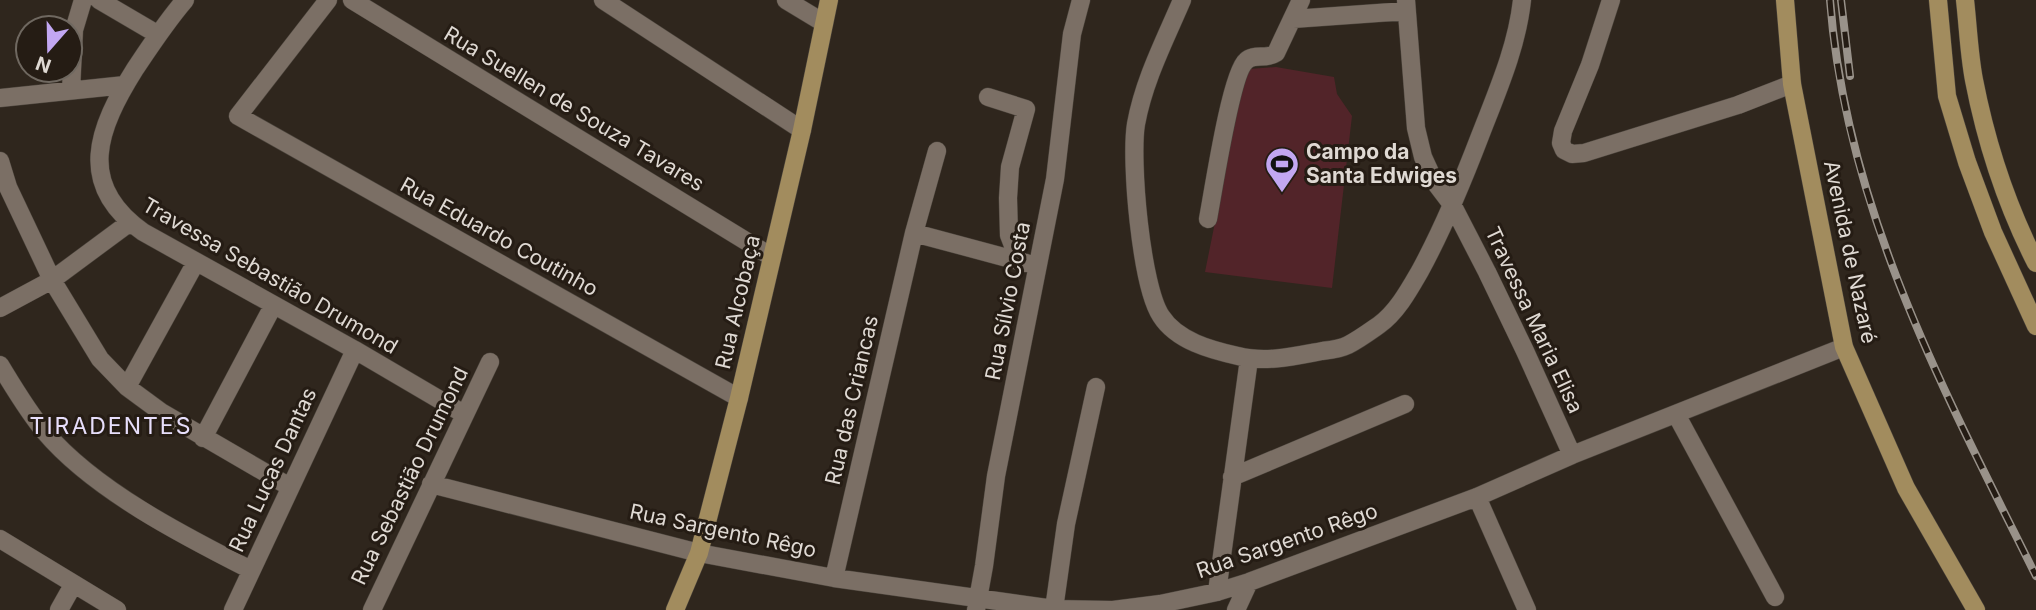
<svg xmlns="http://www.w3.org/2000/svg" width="2036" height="610" font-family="Inter,sans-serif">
  <rect width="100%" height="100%" fill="#2f261d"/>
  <!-- green -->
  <path fill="#522429" d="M1276,67L1334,77L1337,94L1352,116L1332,288L1205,272L1239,103L1249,69Z"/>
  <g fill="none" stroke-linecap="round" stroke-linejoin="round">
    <!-- minor casing -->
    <g stroke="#4b443c" stroke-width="19">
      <path id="minor" d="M99,0L157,34
        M185,0C166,22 151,45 135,69C98,128 75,184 143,232L355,350L464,414
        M328,0L238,116L739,398
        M352,0L772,257
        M603,0L802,130
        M786,0L824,23
        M1182,0C1165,40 1144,80 1136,124C1130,160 1141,286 1161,316C1177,341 1211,350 1238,356C1266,363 1295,356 1322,351C1330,350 1340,349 1348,345C1358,340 1369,332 1379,325C1397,312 1409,290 1420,271C1444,227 1462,183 1480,136C1497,92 1517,47 1522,0
        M1406,0L1416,128L1423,157L1434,181L1453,206L1487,272L1525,351L1572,455
        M1611,0L1590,65L1563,131L1561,143L1564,150L1572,154L1584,153L1738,105L1792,84
        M1293,19L1406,11
        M71,90L74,30L83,0
        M988,97L1026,109L1010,167L1008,198L1009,235L1019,261
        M0,98L125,85
        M0,161L8,187L52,280L100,359L127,387L161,412L290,487
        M1208,219C1213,193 1231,73 1246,61C1254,53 1266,60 1276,53L1301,0
        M914,233L1026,263
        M0,308L52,280L129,223
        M0,365C14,388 28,412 45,432C94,490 184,536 251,570
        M127,387L196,262
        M1676,414L1775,597
        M203,438L273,306
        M1232,477L1405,404
        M431,484L699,553L834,578L1054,609L1113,610L1160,604L1217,592L1249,582L1477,497L1572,455L1844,347
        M1477,497L1527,610
        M0,539L117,610
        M834,578L914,233L937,151
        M1217,592L1249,359
        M1054,609L1066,524L1096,387
        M59,610L73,585
        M233,610L355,350
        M372,610L490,362
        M976,610L984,566L996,476L1055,179L1072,34L1081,0
        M1236,610L1249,582"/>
    </g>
    <!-- major casing -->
    <g stroke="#4b443c" stroke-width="19">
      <path id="major" d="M1785,0L1792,84L1844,347L1906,488L1976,610
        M1938,0L1947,96L1967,162L1993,232L2036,326
        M1965,0C1968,26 1969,54 1974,80C1986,142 2007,206 2036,263
        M675,610L699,553L739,398L802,130L829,0"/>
    </g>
    <!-- minor -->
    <use href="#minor" stroke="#7b6f65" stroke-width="18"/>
    <!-- major -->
    <use href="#major" stroke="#a28c5e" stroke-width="18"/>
    <!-- rail casing -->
    <g stroke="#99928a" stroke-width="8">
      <path id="rail" d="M1830,0C1846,210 1944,391 2036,576
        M1841,0L1850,76"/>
    </g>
    <!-- rail -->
    <use href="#rail" stroke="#251c14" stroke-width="5" stroke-dasharray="16" stroke-linecap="butt"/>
  </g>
  <!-- icons -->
  <defs>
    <g id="stadium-pin" transform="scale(1.75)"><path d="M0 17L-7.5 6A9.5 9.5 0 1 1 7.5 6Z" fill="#c2a7f2" stroke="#251c14"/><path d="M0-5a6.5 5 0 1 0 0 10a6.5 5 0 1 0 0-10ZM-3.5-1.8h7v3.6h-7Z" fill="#111"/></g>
  </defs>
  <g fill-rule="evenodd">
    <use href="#stadium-pin" x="1282" y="164"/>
  </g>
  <g text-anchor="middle" stroke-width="6" stroke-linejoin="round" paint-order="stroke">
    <!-- street labels -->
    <g font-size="21" fill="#dfd9d3" stroke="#251c14">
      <text transform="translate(574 109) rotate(31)" y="7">Rua Suellen de Souza Tavares</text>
      <text transform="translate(499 237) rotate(29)" y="7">Rua Eduardo Coutinho</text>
      <text transform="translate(1850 252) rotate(78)" y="7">Avenida de Nazaré</text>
      <text transform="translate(270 276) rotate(30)" y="7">Travessa Sebastião Drumond</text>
      <text transform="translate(1008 301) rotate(-79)" y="7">Rua Sílvio Costa</text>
      <text transform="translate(738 302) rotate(-77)" y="7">Rua Alcobaça</text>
      <text transform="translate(1534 320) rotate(65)" y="7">Travessa Maria Elisa</text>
      <text transform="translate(852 400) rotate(-77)" y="7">Rua das Criancas</text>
      <text transform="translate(273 470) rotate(-65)" y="7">Rua Lucas Dantas</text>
      <text transform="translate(410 476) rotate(-64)" y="7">Rua Sebastião Drumond</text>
      <text transform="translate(723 531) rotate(12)" y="7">Rua Sargento Rêgo</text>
      <text transform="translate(1287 541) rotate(-19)" y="7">Rua Sargento Rêgo</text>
    </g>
    <!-- poi labels -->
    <g font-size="21" font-weight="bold" fill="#dfd9d3" stroke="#251c14" text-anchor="start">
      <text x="1306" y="159">Campo da<tspan x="1306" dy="24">Santa Edwiges</tspan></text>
    </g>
    <!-- neighbourhood labels -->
    <g font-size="23" letter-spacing="2" fill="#e7defb" stroke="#251c14">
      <text x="111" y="434">TIRADENTES</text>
    </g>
  </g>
  <!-- north arrow -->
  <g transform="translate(49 49) rotate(200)"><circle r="33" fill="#251c14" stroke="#6f6860" stroke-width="2"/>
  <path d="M0-5L12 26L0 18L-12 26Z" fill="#c2a7f2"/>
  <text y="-10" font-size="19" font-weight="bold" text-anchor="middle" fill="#dfd9d3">N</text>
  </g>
</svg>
